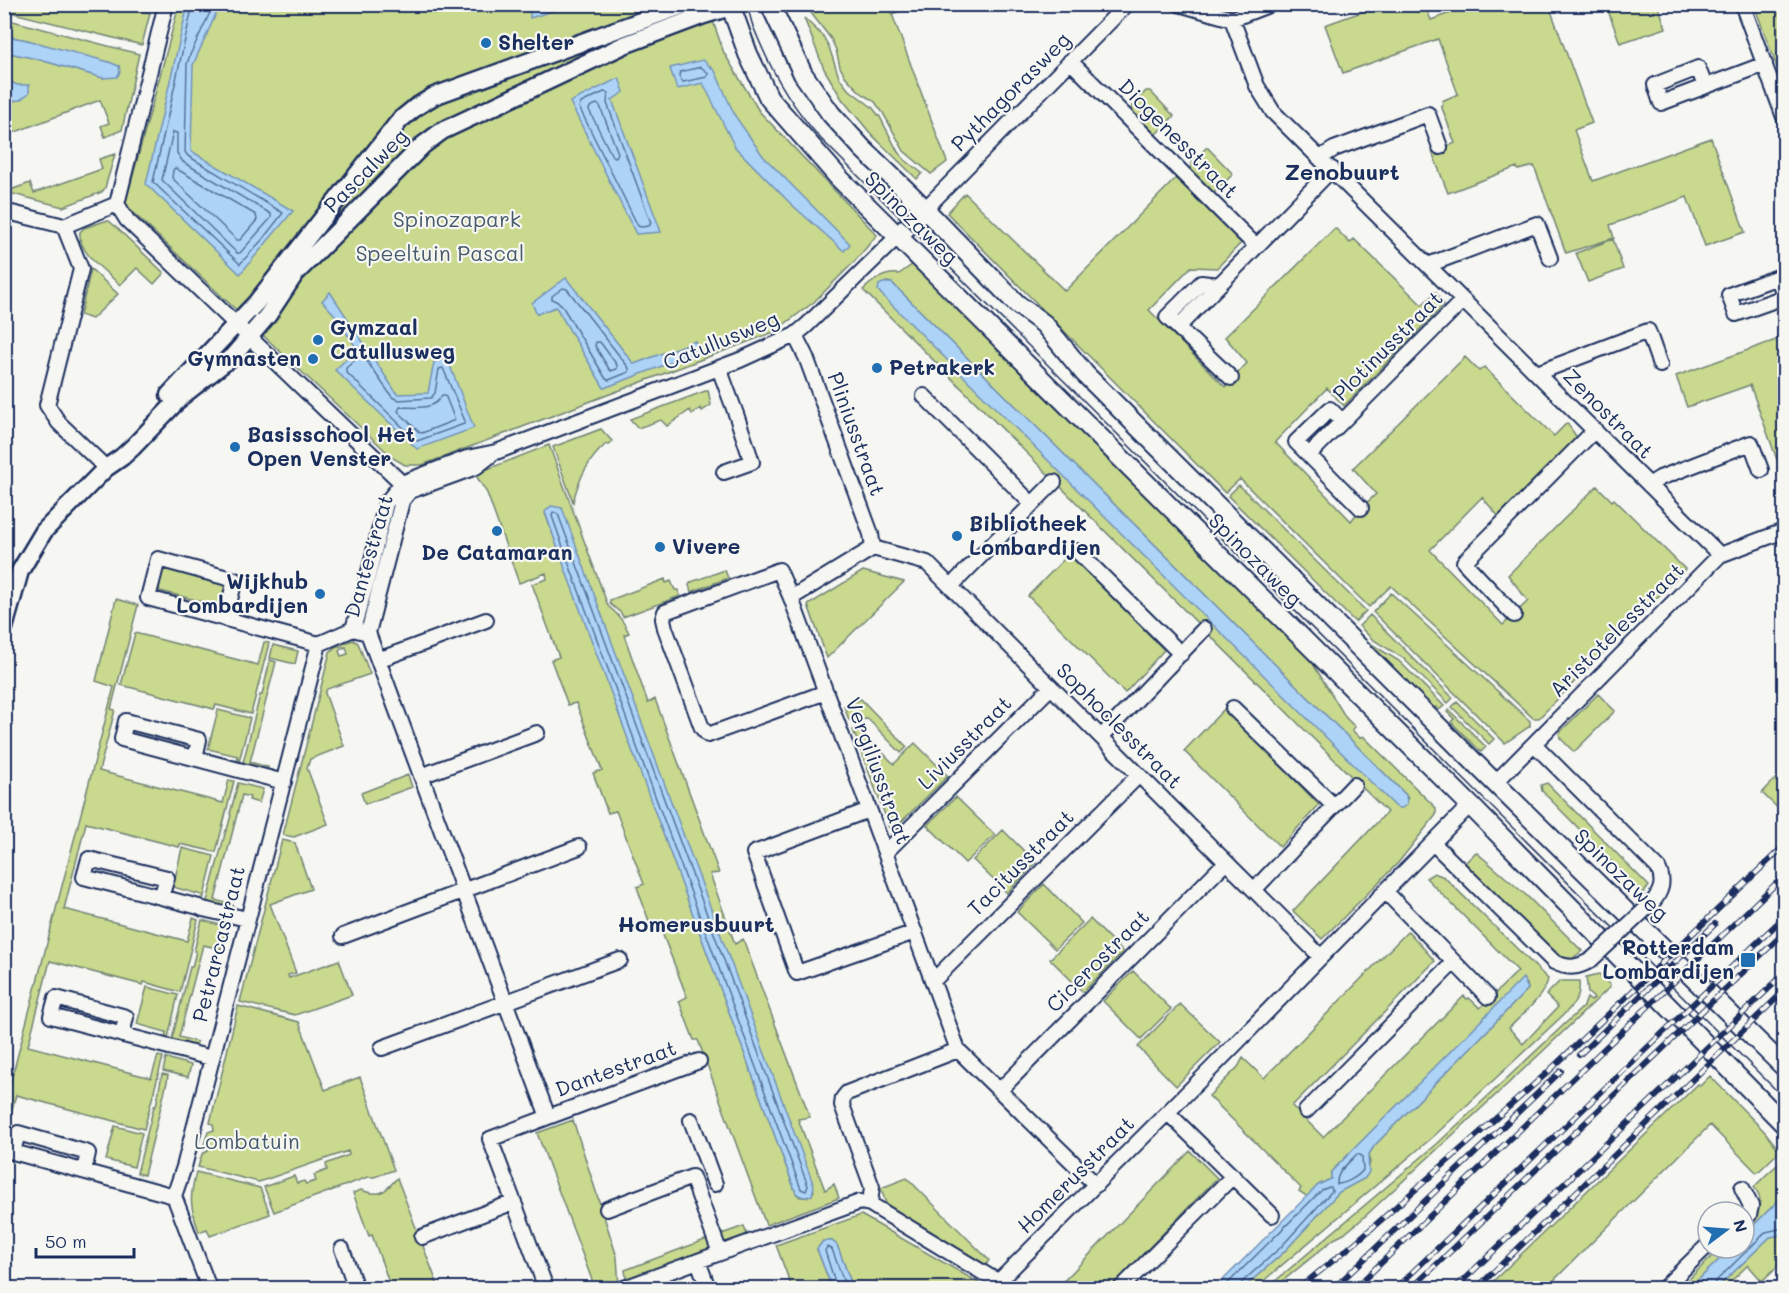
<svg xmlns="http://www.w3.org/2000/svg" width="1789" height="1293" font-family="Mali,sans-serif">
  <rect width="100%" height="100%" fill="#f6f6f2"/>
  <filter id="ink" filterUnits="userSpaceOnUse"><feTurbulence type="fractalNoise" baseFrequency=".0167" numOctaves="2"/><feDisplacementMap in="SourceGraphic" scale="12" xChannelSelector="R" yChannelSelector="G"/><feConvolveMatrix kernelMatrix="1 2 1 2 8 2 1 2 1" color-interpolation-filters="sRGB"/></filter>
  <g filter="url(#ink)">
    <!-- green -->
    <path fill="#c9d98d" stroke="#728476" stroke-width="1.5" fill-rule="evenodd" d="M707,4L724,53L759,111L877,235L855,261L814,302L774,332L422,465H405L393,458L125,205L179,5Z
      M813,4L916,5L892,14L947,162L931,174L904,151L883,113L875,102L860,92L845,76L840,67L836,50L831,39L811,13L810,9Z
      M4,5H119L150,13L142,45L5,11Z
      M1381,5H1425L1431,20L1450,13L1447,5H1569L1551,11L1592,123L1574,130L1593,181L1711,138L1745,232L1705,246L1687,197L1610,225L1614,238L1566,253L1534,166L1518,170L1517,167L1448,193L1432,152L1455,143L1441,105L1443,104L1442,101L1458,94L1438,39L1343,73L1325,25Z
      M1606,5H1658L1666,28L1620,43Z
      M1754,5H1784V64L1777,67Z
      M804,18L823,36L829,47L839,77L847,88L872,107L880,117L898,152L905,160L922,173L917,179L871,134L842,99L824,69Z
      M5,19L139,54L122,130L105,137L101,126L109,123L100,100L5,136V52L37,59L103,78L119,66L27,40L5,36Z
      M1146,91H1150L1174,116L1155,135L1131,112L1132,105Z
      M1206,148H1208L1233,174L1213,194L1190,170L1191,163Z
      M115,154L105,188L102,192L63,207L5,192L30,183L34,193L102,169L99,159Z
      M1176,178L1241,243L1217,268L1191,267L1149,310L1225,387L1247,363L1225,337L1335,228L1350,243L1354,239L1422,305L1436,292L1444,305L1344,406L1327,388L1275,442L1351,521L1361,508L1376,494L1353,468L1465,357L1479,371L1484,367L1554,436L1567,423L1578,439L1499,517L1482,497L1430,550L1503,625L1528,601L1508,575L1597,486L1612,501L1614,499L1685,569L1539,718H1533L1391,586L1369,607L1240,479L1225,493L947,213L965,193L1065,291Z
      M105,221H109L116,227L164,273L154,284L137,268L120,285C106,271 78,254 80,232L84,228Z
      M1613,239L1623,269L1588,282L1576,253Z
      M916,262L1304,649L1346,718L1355,727L1352,730L1360,738L1363,736L1436,808V815L1398,863L1322,939L1293,911L1387,812L863,290C872,281 885,272 899,274ZM887,282L892,283L1406,795L1408,799Z
      M91,269L118,294L92,319L80,315Z
      M1784,337V479L1750,385L1687,407L1676,376Z
      M708,390L711,405L702,411L701,408L692,414L690,410L667,426L661,420L638,428L630,419Z
      M601,429L612,441L609,445L606,444C588,460 579,478 573,502L553,447Z
      M549,445L608,606C618,614 624,621 629,633L624,635L648,703L655,699L719,873L710,874L735,944L743,939L810,1117L798,1119L825,1190L834,1184L839,1198L766,1225L698,1040H694L679,1001L687,997L659,925L651,927L637,887L644,884L618,816L616,811L608,813L593,773L602,770L576,703L568,705L551,660L559,657L532,584L547,579L546,573L519,583L487,493L475,474ZM545,513L814,1191L808,1197H800L796,1193Z
      M1239,485L1366,611L1355,622L1228,496Z
      M1070,553L1164,650L1125,693L1028,596Z
      M167,567L223,580L229,586L224,607L160,591C156,583 158,571 167,567Z
      M725,570L728,578L691,592L689,585L691,582Z
      M863,571L904,582L827,658L808,605Z
      M665,579L666,583L671,581L675,590H678L680,596L623,617L621,613L610,604V600Z
      M1391,593L1530,721V726L1505,743L1373,612Z
      M116,599L138,605L111,709L115,710L99,771L223,803L229,780L234,781L216,852L180,844L179,847L86,823L64,909L187,941L193,918L198,920L180,992L144,982L143,985L50,961L28,1046L151,1078L158,1056L163,1057L144,1129L16,1095L10,1117L5,1116V1104L114,687L96,681Z
      M1370,615L1453,698L1448,703L1403,658L1372,639L1359,626Z
      M135,633L258,665L264,642L269,643L251,714L216,705L214,709L121,685Z
      M353,640L358,643L370,674L327,689L325,693L344,746L310,759L307,768L328,824L294,837L283,835L330,652L335,647L340,645L341,649L339,651L341,656L348,654L346,647L343,648L342,644Z
      M1368,642L1399,661L1444,706L1439,710L1436,707L1433,711L1366,644Z
      M273,645L298,651L295,664L270,658Z
      M270,660L276,662L250,762L268,767L267,773L242,767L260,695H262Z
      M1598,694L1615,711L1574,752L1560,738L1559,733Z
      M861,699L907,747L901,753L868,719L849,720L844,706Z
      M1457,702L1494,739L1489,744L1452,707Z
      M1225,708L1319,805L1280,847L1184,751Z
      M218,710L250,718L238,766H236L238,756L208,749Z
      M1449,710L1486,747L1481,752L1451,722L1454,719L1447,712Z
      M858,728L874,746L875,745L894,764L915,743L948,776L898,825L889,828L888,825L893,822L890,814L885,815L853,730Z
      M1784,770V814L1762,793Z
      M408,775L412,787L365,804L361,793Z
      M238,783L263,789L259,803L249,800L250,797L242,795L215,900L233,905L231,912L206,905L226,830H227L231,815L230,814Z
      M1547,783L1649,886L1643,894L1542,791L1541,785Z
      M956,797L995,835L965,863L927,825Z
      M1003,830L1036,863L1007,893L973,860Z
      M282,840L295,843L311,889L270,904L296,973L288,975L289,978L339,960L352,995L295,1015L240,1002Z
      M182,848L214,856L202,904H200L202,895L173,887Z
      M1476,852L1527,896L1582,951L1572,959L1558,956L1465,863Z
      M1434,873L1444,877L1548,979C1546,994 1520,1017 1509,1028L1523,1044L1558,1007L1546,995L1560,981H1579C1581,1000 1572,1006 1559,1019L1434,1136L1255,1288H1243L1284,1252L1339,1192L1365,1178L1370,1162L1368,1156L1374,1146L1528,989L1527,984L1523,979L1331,1172V1179L1318,1185L1308,1197L1299,1191L1301,1188L1209,1096L1238,1067L1243,1058L1264,1078L1408,931L1435,961L1292,1106L1323,1137L1464,996L1467,999L1469,998L1480,1008L1518,971L1426,878Z
      M1044,884L1082,923L1055,949L1017,912Z
      M1090,919L1123,952L1083,992L1050,959Z
      M202,920L227,927L221,949L203,945L179,1037L197,1042L196,1049L171,1043L190,967H192L196,951H194Z
      M1133,971L1171,1009L1141,1039L1103,1001Z
      M1599,974L1610,985V987L1541,1053L1361,1220L1344,1234L1334,1239L1274,1288H1267L1437,1144L1569,1020L1584,1006L1587,998L1591,1001L1594,998L1588,993L1586,977Z
      M147,987L178,995L167,1042L165,1041L166,1032L137,1024Z
      M1180,1004L1220,1042L1176,1086L1138,1047Z
      M238,1006L299,1022L325,1090L360,1077L394,1170L374,1177H368L274,1212L264,1187L294,1176L297,1183L304,1181L306,1184L316,1181L314,1175L327,1170L326,1164L349,1155L348,1151L259,1182L198,1167L202,1154L208,1151V1148L204,1144L208,1132L214,1130L213,1124L210,1123Z
      M166,1058L191,1065L188,1077L163,1071Z
      M162,1074L168,1075L167,1082L144,1175L137,1173L154,1106H156Z
      M1710,1076L1765,1132L1780,1151L1757,1173L1710,1125L1546,1288H1486L1698,1084L1700,1086Z
      M573,1120L617,1257L619,1287L614,1288H595L537,1133Z
      M115,1126L142,1133L134,1167L106,1160Z
      M1190,1151L1217,1178L1110,1288H1057Z
      M1784,1159V1205L1779,1200L1744,1235V1224C1756,1212 1767,1203 1754,1187L1767,1174Z
      M196,1172L260,1188L270,1214L210,1236L207,1229L199,1232C190,1206 189,1199 196,1172Z
      M397,1178L439,1288H391L372,1235L369,1236L353,1193L361,1190C381,1197 384,1193 397,1178Z
      M907,1178L989,1260L986,1265L886,1204L881,1188Z
      M861,1215L974,1280L986,1287L853,1288L837,1245L832,1241H823L817,1249L832,1288H792L776,1245Z
      M744,1226L748,1238L723,1247L719,1235Z
      M1780,1235L1784,1239V1260L1762,1281L1748,1265L1724,1288H1717L1770,1237Z
      M710,1238L714,1251L627,1283L625,1270Z
      M1720,1248H1731L1690,1288H1680Z"/>
    <!-- water -->
    <path fill="#add4f7" stroke="#7392ba" stroke-width="1.5" d="M188,4L220,5L193,65L191,151L293,211L240,274L146,184Z
      M530,5H558L559,9L530,18Z
      M5,36L27,40L109,62L119,66L120,72L117,77L103,78L37,59L5,52Z
      M703,60L715,71L735,116L763,156L850,244L844,251L791,204L735,147L703,83L677,89L670,68Z
      M619,78L624,92L612,100L661,232L636,234L570,102Z
      M5,79L17,85H29V93L20,100L5,102Z
      M566,278L634,364L695,341L699,352L604,388L556,307L537,314L532,303Z
      M883,283H892L1406,795L1407,804C1403,808 1400,810 1395,806L881,294L878,290L879,285Z
      M330,292L397,394L428,393L434,362L447,358L474,428L417,449L335,370L357,349L335,315L322,301Z
      M551,506L562,508L814,1186L812,1195C806,1198 802,1198 796,1193L564,566L545,512Z
      M1523,978L1528,989L1374,1146L1368,1156L1369,1172L1365,1178L1339,1192L1284,1252L1243,1288H1215L1318,1185L1331,1179V1172Z
      M1780,1199L1784,1205V1239L1780,1235L1770,1237L1717,1288H1690L1731,1248H1744V1235Z
      M823,1241H832L837,1245L853,1288H832L817,1249Z"/>
    <g fill="none" stroke-linecap="round" stroke-linejoin="round">
      <!-- shore -->
      <path stroke="#55719b" stroke-width="1.5" d="M193,4L153,182L240,264L262,240L283,213L188,156L185,152L187,64L190,55L214,4
        M701,67L708,73L707,77L683,82L681,80L679,75L680,72Z
        M604,92L608,93L607,103L651,223L649,226L641,227L638,226L579,107L581,103Z
        M597,104L600,106L618,153L616,157L612,156L589,110L590,107Z
        M173,132L177,133V153L183,162L271,214V218L240,253H237L162,180Z
        M175,168L256,215L257,220L240,240H237L172,178L173,170Z
        M563,288L567,289L629,368V372L609,380L606,379L561,304L552,299V296Z
        M596,342H600L617,365V369L611,371L609,369L595,346Z
        M362,354L392,397L398,400L431,398L435,393L439,369L443,368L465,421L464,424L417,441L346,372V368Z
        M445,395L455,420L422,433L419,432L398,411L400,407C416,407 434,411 442,395Z
        M553,512L558,514L808,1186L806,1191L801,1189L569,564L552,516Z
        M1357,1154L1362,1156L1363,1170C1358,1177 1345,1184 1337,1184C1336,1171 1348,1164 1357,1154Z
        M837,1288L825,1251L827,1247L832,1249L846,1288
        M1223,1288L1322,1190L1329,1187H1331L1332,1191L1280,1248L1242,1282L1240,1288
        M1713,1288L1715,1282L1766,1232L1779,1229L1784,1231"/>
      <!-- minor casing -->
      <g stroke="#1b2f5e" stroke-width="18">
        <path id="minor" d="M166,4L117,204L127,220L410,491
          M1179,4L1232,19L1257,86L1273,112L1720,555
          M1742,4L1784,117
          M1232,19L1271,4
          M1070,61L1256,246
          M1705,86L1698,68L1655,85L1661,103L1765,64
          M1320,158L1334,149L1428,114L1440,147
          M925,209L1127,4
          M4,211L64,226L117,204
          M64,226L81,269L47,405L59,423L106,468
          M1428,265L1537,224L1550,258
          M1219,285L1201,283L1167,317L1231,378
          M1784,296L1778,277L1729,295L1736,314L1784,297
          M1178,327L1332,169
          M795,335L806,357L871,534L873,548
          M719,368L736,414L752,462L724,472
          M1537,373L1648,331L1660,365
          M924,396L1032,504
          M1342,421L1330,409L1296,442L1361,508
          M1309,455L1463,300
          M402,483L467,458L496,452L740,360L795,335L806,326L897,237
          M1649,485L1660,478L1751,443L1761,470
          M410,491L476,467L490,456
          M873,548L927,563L1321,957
          M1077,551L1181,654
          M951,586L1054,482
          M791,598L873,548
          M1514,615L1464,562L1595,430
          M225,619L235,580L158,559L148,598L319,644
          M353,629L368,633L548,1117L490,1139L546,1288
          M353,629L366,584L386,503L402,483
          M368,633L402,501L410,491
          M378,660L486,620
          M826,692L708,735L702,728L665,628L663,619L665,612L779,570L791,598L958,1050L1096,1185
          M1233,708L1334,806
          M1101,737L1204,629
          M1534,744L1658,868C1665,882 1661,892 1652,903
          M195,758L199,740L126,721L122,739L284,782
          M421,776L537,733
          M1495,783L1720,555L1784,531
          M869,810L754,853L794,965L797,973L915,932
          M1434,844L1554,962C1568,969 1578,968 1591,960
          M885,853L1050,688
          M1254,890L1354,785
          M1385,891L1488,997
          M161,897L167,878L89,859L84,877L161,897L199,907L203,909L247,919
          M343,936L579,847
          M933,981L1139,775
          M122,1035L126,1017L56,998L51,1016L211,1058
          M382,1048L620,960
          M1000,1090L1226,862
          M1306,1111L1454,962
          M1168,1113L1272,1215
          M548,1117L699,1061
          M691,1120L715,1184
          M84,1171L88,1153L18,1133L13,1152L174,1196
          M1742,1188L1751,1206L1749,1215L1744,1220
          M870,1204L872,1187L842,1105L843,1098L847,1093L958,1050
          M607,1209L692,1177L720,1253
          M422,1237L514,1202
          M342,1249L356,1288
          M698,1261L708,1288
          M209,1288L174,1196L184,1167L319,644L353,629
          M624,1288L860,1202L870,1204L995,1280L1001,1279L1211,1069L1470,805
          M1121,1288L1233,1176
          M1664,1288L1708,1245"/>
      </g>
      <!-- tertiary casing -->
      <g stroke="#1b2f5e" stroke-width="21">
        <path id="tertiary" d="M169,395L256,303L400,120L416,107L434,96L687,4
          M4,628L20,571L44,531L106,468L122,457L133,447L182,396L233,356L268,315L295,274L423,145L442,131L624,45L704,15L730,7"/>
      </g>
      <!-- secondary casing -->
      <g stroke="#1b2f5e" stroke-width="22">
        <path id="secondary" d="M730,4L748,54L769,98L839,178L1470,805L1784,1124
          M770,4L803,74L831,114L863,149L912,196L1017,304L1044,324L1085,374L1495,783L1784,1067
          M897,237L925,209"/>
      </g>
      <!-- minor -->
      <use href="#minor" stroke="#f6f6f2" stroke-width="14"/>
      <!-- tertiary -->
      <use href="#tertiary" stroke="#f6f6f2" stroke-width="16"/>
      <!-- secondary -->
      <use href="#secondary" stroke="#f6f6f2" stroke-width="18"/>
      <!-- tram -->
      <path stroke="#1b2f5e" stroke-width="1.5" d="M748,4C749,19 755,31 761,45C776,80 795,110 821,139L1784,1098"/>
      <!-- rail casing -->
      <g stroke="#1b2f5e" stroke-width="6">
        <path id="rail" d="M1579,1055L1715,924
          M1299,1288L1355,1243L1547,1073L1784,846
          M1334,1288L1561,1071
          M1355,1288L1784,876
          M1396,1288L1784,917
          M1412,1288L1784,933
          M1455,1288L1784,974
          M1477,1288L1784,991"/>
      </g>
      <!-- rail -->
      <use href="#rail" stroke="#f6f6f2" stroke-width="4" stroke-dasharray="11" stroke-linecap="butt"/>
      <!-- minor-bridge casing -->
      <g stroke="#1b2f5e" stroke-width="18" stroke-linecap="butt">
        <path id="minor-bridge" d="M1591,960L1652,903"/>
      </g>
      <!-- minor-bridge -->
      <use href="#minor-bridge" stroke="#f6f6f2" stroke-width="14"/>
    </g>
  </g>
  <!-- markers -->
  <g fill="#1f6fb2" stroke="#f6f6f2" stroke-width="2">
    <circle cx="486" cy="43" r="6"/>
    <circle cx="318" cy="340" r="6"/>
    <circle cx="313" cy="359" r="6"/>
    <circle cx="877" cy="368" r="6"/>
    <circle cx="235" cy="447" r="6"/>
    <circle cx="497" cy="531" r="6"/>
    <circle cx="957" cy="536" r="6"/>
    <circle cx="660" cy="547" r="6"/>
    <circle cx="320" cy="594" r="6"/>
    <rect x="1740" y="952" width="16" height="16" rx="3"/>
  </g>
  <g text-anchor="middle" stroke-width="4.5" stroke-linejoin="round" paint-order="stroke">
    <!-- poi labels -->
    <g font-size="21" font-weight="bold" fill="#1b2f5e" stroke="#f6f6f2" text-anchor="start">
      <text x="498" y="50">Shelter</text>
      <text x="330" y="335">Gymzaal<tspan x="330" dy="24">Catullusweg</tspan></text>
      <text x="301" y="366" text-anchor="end">Gymnasten</text>
      <text x="889" y="375">Petrakerk</text>
      <text x="247" y="442">Basisschool Het<tspan x="247" dy="24">Open Venster</tspan></text>
      <text x="969" y="531">Bibliotheek<tspan x="969" dy="24">Lombardijen</tspan></text>
      <text x="672" y="554">Vivere</text>
      <text x="497" y="560" text-anchor="middle">De Catamaran</text>
      <text x="308" y="589" text-anchor="end">Wijkhub<tspan x="308" dy="24">Lombardijen</tspan></text>
      <text x="1734" y="955" text-anchor="end">Rotterdam<tspan x="1734" dy="24">Lombardijen</tspan></text>
    </g>
    <!-- street labels -->
    <g font-size="21" fill="#1b2f5e" stroke="#f6f6f2">
      <text transform="translate(1011 92) rotate(-45)" y="7">Pythagorasweg</text>
      <text transform="translate(1178 139) rotate(45)" y="7">Diogenesstraat</text>
      <text transform="translate(366 171) rotate(-45)" y="7">Pascalweg</text>
      <text transform="translate(911 218) rotate(45)" y="7">Spinozaweg</text>
      <text transform="translate(721 341) rotate(-22)" y="7">Catullusweg</text>
      <text transform="translate(1388 346) rotate(-45)" y="7">Plotinusstraat</text>
      <text transform="translate(1608 414) rotate(45)" y="7">Zenostraat</text>
      <text transform="translate(856 434) rotate(70)" y="7">Pliniusstraat</text>
      <text transform="translate(369 556) rotate(-74)" y="7">Dantestraat</text>
      <text transform="translate(1255 560) rotate(45)" y="7">Spinozaweg</text>
      <text transform="translate(1617 630) rotate(-45)" y="7">Aristotelesstraat</text>
      <text transform="translate(1119 726) rotate(45)" y="7">Sophoclesstraat</text>
      <text transform="translate(965 743) rotate(-45)" y="7">Liviusstraat</text>
      <text transform="translate(878 771) rotate(70)" y="7">Vergiliusstraat</text>
      <text transform="translate(1021 863) rotate(-45)" y="7">Tacitusstraat</text>
      <text transform="translate(1621 875) rotate(44)" y="7">Spinozaweg</text>
      <text transform="translate(219 944) rotate(-76)" y="7">Petrarcastraat</text>
      <text transform="translate(1098 961) rotate(-45)" y="7">Cicerostraat</text>
      <text transform="translate(616 1069) rotate(-20)" y="7">Dantestraat</text>
      <text transform="translate(1076 1175) rotate(-45)" y="7">Homerusstraat</text>
    </g>
    <!-- park labels -->
    <g font-size="21" fill="#465a6a" stroke="#f6f6f2">
      <text x="457" y="227">Spinozapark</text>
      <text x="440" y="261">Speeltuin Pascal</text>
      <text x="247" y="1149">Lombatuin</text>
    </g>
    <!-- neighbourhood labels -->
    <g font-size="22" font-weight="bold" fill="#1b2f5e" stroke="#f6f6f2">
      <text x="1342" y="180">Zenobuurt</text>
      <text x="696" y="932">Homerusbuurt</text>
    </g>
  </g>
  <!-- margin -->
  <rect width="1789" height="1293" fill="none" stroke="#f6f6f2" stroke-width="24"/>
  <rect x="12" y="12" width="1765" height="1269" fill="none" stroke="#1b2f5e" stroke-width="2" filter="url(#ink)"/>
  <!-- north arrow -->
  <g transform="translate(1726 1230) rotate(74)"><circle r="28" fill="#f6f6f2" stroke="#9ea6b7" stroke-width="1.5"/>
  <path d="M0-4.5L10 22L0 15L-10 22Z" fill="#1f6fb2"/>
  <text y="-9" font-size="16" font-weight="bold" text-anchor="middle" fill="#1b2f5e">N</text>
  </g>
  <!-- scale -->
  <path d="M36 1248v9h98v-9" fill="none" stroke="#1b2f5e" stroke-width="3"/>
  <text x="45" y="1248" font-size="18" fill="#1b2f5e" stroke="#f6f6f2" stroke-width="4.5" paint-order="stroke">50 m</text>
</svg>
